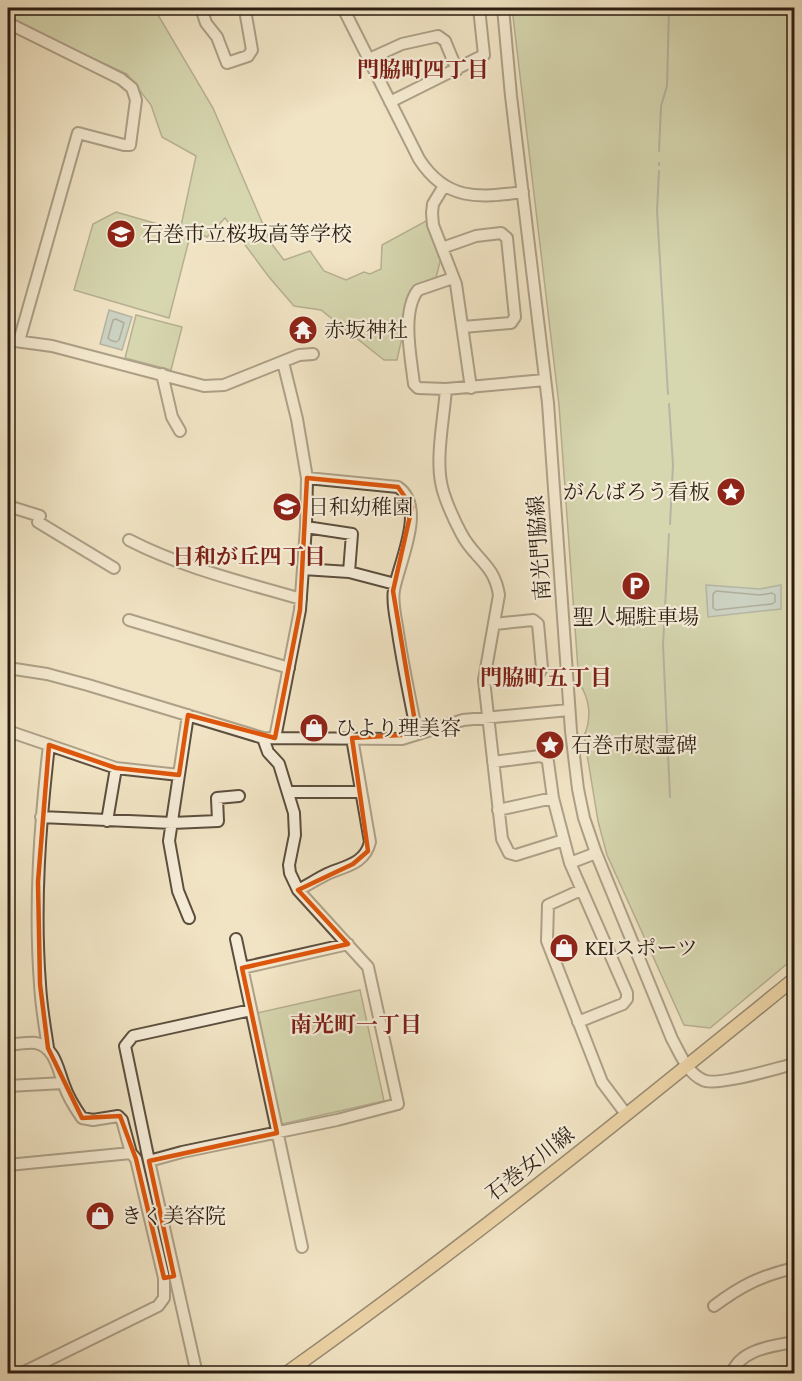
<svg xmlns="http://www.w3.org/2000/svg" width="802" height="1381" font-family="'Gentium Book Plus','Noto Serif JP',serif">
  <rect width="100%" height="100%" fill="#f1e4c4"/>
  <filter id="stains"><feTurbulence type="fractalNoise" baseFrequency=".00333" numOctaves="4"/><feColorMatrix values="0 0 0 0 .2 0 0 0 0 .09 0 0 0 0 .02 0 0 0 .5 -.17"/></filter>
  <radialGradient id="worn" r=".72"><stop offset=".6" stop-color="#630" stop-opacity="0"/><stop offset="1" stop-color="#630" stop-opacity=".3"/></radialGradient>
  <!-- green -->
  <path fill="#b7c596" stroke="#707154" stroke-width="1.5" d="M8,8H154L213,108L271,243L284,260L310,251L324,271L346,280L364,272L370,274L381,269L382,245L426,221L441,258L436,278L413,288L397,360H384L321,310L294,306L269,277L225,218L207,237L181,226L196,156L162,137L151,105L127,74L8,19Z
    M512,8H794V958L710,1028L684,1025L607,855L598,821L584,736C592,718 590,699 579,683L559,405Z
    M116,212L168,227L189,240L169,318L74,290L93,224Z
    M136,315L182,327L171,370L125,358Z
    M360,990L384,1101L282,1124L257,1013Z"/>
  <!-- water -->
  <path fill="#9fbcbe" stroke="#707c79" stroke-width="1.5" d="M109,310L132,317L122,350L100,344Z
    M706,585L760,589L781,585V609L708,617Z"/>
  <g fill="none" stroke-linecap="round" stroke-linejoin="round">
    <!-- shore -->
    <path stroke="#646c68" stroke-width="1.5" d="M116,319L124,323L119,340L116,342L110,340L108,338L113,320Z
      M716,591L760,595L772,593L775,595V602L772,604L716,610L713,608V594Z"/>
    <!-- stream -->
    <path stroke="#707c79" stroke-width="2" d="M659,151L661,106L667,86L669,8
      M659,165V163
      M659,171L657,211L668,394
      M669,404L673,465L670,524
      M669,534L663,645L670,797"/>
    <!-- minor casing -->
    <g stroke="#5c4f3e" stroke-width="14">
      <path id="minor" d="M201,8L206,23L217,37L227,63L248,56L252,50L245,10L247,8
        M343,8L419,159C446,201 478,198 523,192
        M503,8L511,96L548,403L571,731L578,789L584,818L596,853L672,1039C680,1053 687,1073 703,1080C716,1087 777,1068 794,1064
        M8,23L121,79L132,88L136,100L130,145H124L78,133L19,341
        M369,59L402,44L438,36L445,41L457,70
        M390,102L484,55L479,8
        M444,186L433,204L432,213L433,225L456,284L471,388
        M442,248L476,236L501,233L507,238L515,317L511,323L463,327
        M453,278L418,290C401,312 411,358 414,384L418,388L446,389L545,380
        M8,340L52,346L204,386L224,385L299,355L313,354
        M162,374L172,417L180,431
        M446,389C444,416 436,456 441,482C443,496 454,520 461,533C474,559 494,563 499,595L484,680L502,839L509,853L516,855L564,840
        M307,478L398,487C427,507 399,562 394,590C392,601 395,615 397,626C402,662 410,698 417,734
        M8,506L40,516
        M38,522L114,568
        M306,527L352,534L349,572
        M129,540C183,568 243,582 301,599
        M303,569L349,572L395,584
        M129,620L289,668
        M8,668L47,674L88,685L263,738L402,739L463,720L569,710
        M484,680L538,675L542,668L538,624L533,620L494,624
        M188,715L169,841L178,891L189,918
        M8,731L116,768L179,775
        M275,738L300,610L306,527L307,478L297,419L283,362
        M493,762L540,756L546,758L548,762L553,798L570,863L627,993V999L623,1004L578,1022
        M288,792H361
        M498,810L553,798
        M41,817L172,823L218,821L217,798L239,796
        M107,821L116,768
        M570,863L596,853
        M298,890C308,885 317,879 327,874C345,866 365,864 370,842L352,738
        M581,890L548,905L547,941L602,1082L626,1114
        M236,939L302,1247
        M242,968L348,944
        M251,1010L133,1036L125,1046L149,1161L182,1152L337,1120L398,1104L368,967L298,890L290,873L289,865L295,835L294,813L279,764L268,752L263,738
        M8,1045C16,1044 28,1042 36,1043C55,1047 58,1070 64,1085C68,1097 75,1108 82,1118L93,1120L118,1116L122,1120L131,1153L136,1159L164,1278V1298L158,1306L20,1374
        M48,1048C45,1027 41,1006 40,984C34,904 40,824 49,745
        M8,1086L63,1083
        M149,1161L197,1374
        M8,1165L131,1153
        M714,1306C742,1285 761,1276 794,1268
        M732,1374C739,1349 774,1346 794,1342"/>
    </g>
    <!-- major casing -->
    <g stroke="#2a1d11" stroke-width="15">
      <path id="major" d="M285,1374C460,1250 628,1114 794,979"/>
    </g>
    <!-- minor -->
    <use href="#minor" stroke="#f6edd9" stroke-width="10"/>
    <!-- major -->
    <use href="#major" stroke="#e8c282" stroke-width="12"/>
  </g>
  <!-- marked area -->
  <path d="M0 0H802V1381H0ZM307,478L398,487L412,507L393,591L417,734L352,738L368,851L353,864L298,890L348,944L242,968L277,1133L149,1161L174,1276L164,1278L136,1159L120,1116L82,1118L48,1048L40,984L38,882L49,745L116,768L179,775L188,715L275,738L300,610Z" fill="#f1e4c4" fill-opacity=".55" fill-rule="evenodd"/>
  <path fill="none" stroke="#de560c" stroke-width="4.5" stroke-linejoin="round" d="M307,478L398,487L412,507L393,591L417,734L352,738L368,851L353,864L298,890L348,944L242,968L277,1133L149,1161L174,1276L164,1278L136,1159L120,1116L82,1118L48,1048L40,984L38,882L49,745L116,768L179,775L188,715L275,738L300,610Z"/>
  <!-- icons -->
  <defs>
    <g id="school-disc" transform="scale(1.5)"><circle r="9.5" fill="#8f2418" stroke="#f6edd9"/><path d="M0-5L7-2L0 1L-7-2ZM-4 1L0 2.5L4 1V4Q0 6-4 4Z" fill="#fff"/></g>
    <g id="temple-disc" transform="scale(1.5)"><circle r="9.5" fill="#8f2418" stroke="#f6edd9"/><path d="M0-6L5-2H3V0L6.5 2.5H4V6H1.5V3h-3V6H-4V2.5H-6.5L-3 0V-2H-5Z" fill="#fff"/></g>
    <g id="sight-disc" transform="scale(1.5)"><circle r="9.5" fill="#8f2418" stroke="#f6edd9"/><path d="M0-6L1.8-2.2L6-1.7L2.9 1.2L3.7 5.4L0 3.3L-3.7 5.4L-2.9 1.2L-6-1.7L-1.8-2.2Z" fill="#fff"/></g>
    <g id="parking-disc" transform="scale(1.5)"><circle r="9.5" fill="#8f2418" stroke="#f6edd9"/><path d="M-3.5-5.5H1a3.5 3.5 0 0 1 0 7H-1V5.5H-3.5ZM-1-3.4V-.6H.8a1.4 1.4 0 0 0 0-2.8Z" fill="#fff"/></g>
    <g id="shop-disc" transform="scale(1.5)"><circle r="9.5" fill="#8f2418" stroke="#f6edd9"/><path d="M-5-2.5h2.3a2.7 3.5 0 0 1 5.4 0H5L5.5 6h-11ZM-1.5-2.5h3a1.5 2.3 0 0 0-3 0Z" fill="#fff"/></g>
  </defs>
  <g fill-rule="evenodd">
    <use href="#school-disc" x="121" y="234"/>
    <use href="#temple-disc" x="303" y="330"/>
    <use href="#sight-disc" x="731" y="492"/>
    <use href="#school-disc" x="287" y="507"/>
    <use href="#parking-disc" x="636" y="586"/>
    <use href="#shop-disc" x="314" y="728"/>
    <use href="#sight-disc" x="550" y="745"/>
    <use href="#shop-disc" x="564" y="948"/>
    <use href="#shop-disc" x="100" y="1216"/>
  </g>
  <g text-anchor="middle" stroke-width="4.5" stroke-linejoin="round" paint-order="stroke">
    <!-- poi labels -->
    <g font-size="21" fill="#2a1d11" stroke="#f6edd9" text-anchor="start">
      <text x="142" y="241">石巻市立桜坂高等学校</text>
      <text x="324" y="337">赤坂神社</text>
      <text x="710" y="499" text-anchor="end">がんばろう看板</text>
      <text x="308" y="514">日和幼稚園</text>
      <text x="636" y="624" text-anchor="middle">聖人堀駐車場</text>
      <text x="335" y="735">ひより理美容</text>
      <text x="571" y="752">石巻市慰霊碑</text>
      <text x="585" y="955">KEIスポーツ</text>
      <text x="121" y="1223">きく美容院</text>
    </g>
    <!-- street labels -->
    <g font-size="21" fill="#2a1d11" stroke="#f6edd9">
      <text transform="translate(539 548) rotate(-94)" y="7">南光門脇線</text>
      <text transform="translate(530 1164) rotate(-38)" y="7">石巻女川線</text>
    </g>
    <!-- neighbourhood labels -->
    <g font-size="22" font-weight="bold" fill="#7a1f14" stroke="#f6edd9">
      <text x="423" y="77">門脇町四丁目</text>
      <text x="249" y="564">日和が丘四丁目</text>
      <text x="546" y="685">門脇町五丁目</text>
      <text x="356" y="1032">南光町一丁目</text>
    </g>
  </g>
  <!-- margin -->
  <rect width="802" height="1381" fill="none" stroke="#f1e4c4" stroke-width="30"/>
  <rect x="9" y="9" width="784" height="1363" fill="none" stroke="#2a1d11" stroke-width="3"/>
  <rect x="15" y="15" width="772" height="1351" fill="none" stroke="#2a1d11" stroke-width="1.5"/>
  <rect width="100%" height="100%" filter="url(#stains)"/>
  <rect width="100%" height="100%" fill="url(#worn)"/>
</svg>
